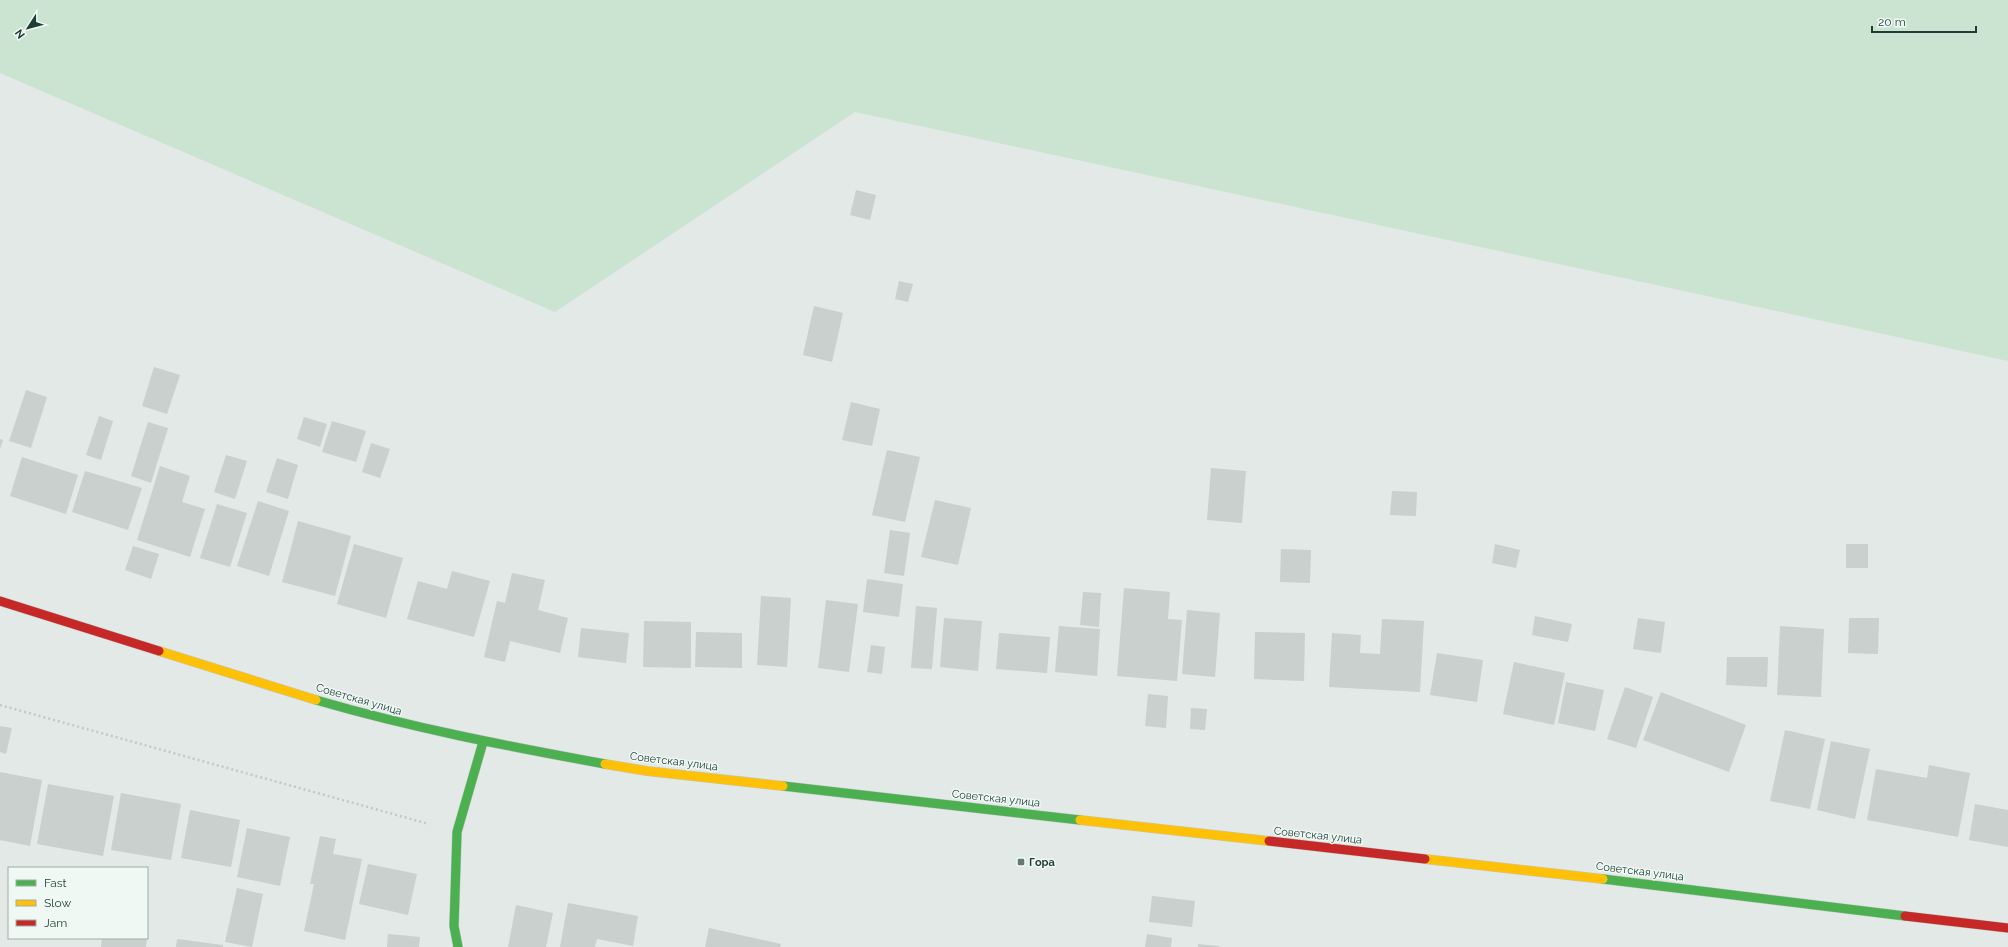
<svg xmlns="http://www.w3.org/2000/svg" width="2008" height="947" font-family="Raleway,sans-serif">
  <rect width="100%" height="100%" fill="#e2e9e6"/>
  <!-- green -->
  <path fill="#cae4d1" d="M0,0H2008V361L855,112L555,312L0,73Z"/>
  <!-- building -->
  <path fill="#c9d0cd" d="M856,190L876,195L870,220L850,215Z
    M899,281L913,284L908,302L895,299Z
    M814,306L843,313L832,362L803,355Z
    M154,367L180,375L167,414L142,406Z
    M26,390L47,397L31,448L9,441Z
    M851,402L880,409L872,446L842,440Z
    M99,416L113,421L101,460L86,455Z
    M304,417L327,424L320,447L297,439Z
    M332,421L366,431L356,462L322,452Z
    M148,422L168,428L151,483L131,476Z
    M0,439L3,440L0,449Z
    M371,443L390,449L380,478L362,472Z
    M887,450L920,457L905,522L872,515Z
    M226,455L247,461L235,499L214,492Z
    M22,457L78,475L66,514L10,496Z
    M277,458L298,465L288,499L266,492Z
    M160,466L190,476L182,502L205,509L190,557L137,540Z
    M1211,468L1246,471L1242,523L1207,520Z
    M85,471L142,488L128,530L72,512Z
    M1392,491L1417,492L1416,516L1390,515Z
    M935,500L971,508L958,565L921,557Z
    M258,501L289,511L269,576L237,566Z
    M217,504L247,513L230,567L200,558Z
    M298,521L351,536L335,596L282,582Z
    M890,530L910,533L904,576L884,573Z
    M354,544L403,558L386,618L337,604Z
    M1495,544L1520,550L1516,568L1492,563Z
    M1846,544H1868V568H1846Z
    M133,546L159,554L151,579L125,570Z
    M1281,549L1311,550L1310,583L1280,582Z
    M452,571L490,581L474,637L407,619L418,581L447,589Z
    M512,573L545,580L538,610L568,618L560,653L510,641L505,662L484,657L497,601L505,603Z
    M867,579L903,584L899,617L863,612Z
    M1124,588L1170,592L1168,619L1182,620L1177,681L1117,676Z
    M1083,592L1101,593L1099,627L1080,625Z
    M761,596L791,598L787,667L757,665Z
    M826,600L858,604L849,672L818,668Z
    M916,606L937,608L932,669L911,668Z
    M1187,610L1220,613L1215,677L1182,674Z
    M1535,616L1572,624L1568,642L1532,635Z
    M944,618L982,621L978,671L940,667Z
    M1638,618L1665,622L1661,653L1633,649Z
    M1849,618H1879L1878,654L1848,653Z
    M1382,619L1424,621L1420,692L1329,687L1332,633L1361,635L1360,653L1380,654Z
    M644,621L691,622V668L643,667Z
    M1059,626L1100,629L1097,676L1055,672Z
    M1780,626L1824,629L1821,697L1777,695Z
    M581,628L629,633L626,663L578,657Z
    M696,632L742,633V668L695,667Z
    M1255,632L1305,633L1304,681L1254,679Z
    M999,633L1050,637L1047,673L996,669Z
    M871,645L885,647L882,674L867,672Z
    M1437,653L1483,660L1477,702L1430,695Z
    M1727,657H1768L1767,687L1726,685Z
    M1514,662L1565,673L1554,725L1503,714Z
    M1566,682L1604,690L1595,731L1558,723Z
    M1625,687L1653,697L1636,748L1607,739Z
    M1661,692L1746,725L1729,772L1643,740Z
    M1148,694L1168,696L1166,728L1145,726Z
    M1191,708L1207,709L1205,730L1190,729Z
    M0,726L12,728L6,754L0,752Z
    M1785,730L1825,739L1810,809L1770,801Z
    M1831,741L1870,749L1855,819L1817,810Z
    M1929,765L1970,773L1958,837L1867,820L1876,769L1927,778Z
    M0,772L42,780L30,846L0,840Z
    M48,784L114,796L103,856L37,844Z
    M121,793L181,804L171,860L111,850Z
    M1975,804L2008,810V847L1969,840Z
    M190,810L240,820L231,867L181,858Z
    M247,828L290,837L280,886L237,877Z
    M320,836L336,839L333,854L362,859L345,940L304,931L314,884H310Z
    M368,864L417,874L408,915L359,904Z
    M237,888L263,894L252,947L225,942Z
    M1152,896L1195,901L1192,927L1149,922Z
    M568,903L638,916L633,946L597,939L595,947H560Z
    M516,905L553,913L546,947H508Z
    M709,928L781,944L780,947H705Z
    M388,934L420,937L419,947H387Z
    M1147,934L1172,938L1171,947H1145Z
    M102,938H147L146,947H101Z
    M177,939L223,945V947H176Z
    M1198,944L1219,946V947H1198Z"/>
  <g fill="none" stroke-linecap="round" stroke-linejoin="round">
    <!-- fast casing -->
    <g stroke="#bdc7c3" stroke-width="10">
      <path id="fast" d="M316,700C412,728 507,746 605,764
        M783,786L1080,820
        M1603,879L1905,916
        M458,947L454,926L457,832L483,742"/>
    </g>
    <!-- slow casing -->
    <g stroke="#bdc7c3" stroke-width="10">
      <path id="slow" d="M159,651L316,700
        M605,764L647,771L783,786
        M1080,820L1269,841
        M1425,859L1603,879"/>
    </g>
    <!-- jam casing -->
    <g stroke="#bdc7c3" stroke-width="10">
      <path id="jam" d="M0,601L159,651
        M1269,841L1425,859
        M1905,916L2008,928"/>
    </g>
    <!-- path -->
    <path stroke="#bfcac6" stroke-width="2.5" stroke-dasharray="2 3" stroke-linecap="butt" d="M0,705L429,824"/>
    <!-- fast -->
    <use href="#fast" stroke="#4caf50" stroke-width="9"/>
    <!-- slow -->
    <use href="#slow" stroke="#ffc107" stroke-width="9"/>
    <!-- jam -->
    <use href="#jam" stroke="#c62828" stroke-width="9"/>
  </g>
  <!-- markers -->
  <rect fill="#637a73" stroke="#f0f8f4" stroke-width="1.5" x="1017" y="858" width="8" height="8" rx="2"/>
  <g text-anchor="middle" stroke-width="3" stroke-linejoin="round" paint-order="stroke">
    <!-- street labels -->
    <g font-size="11" fill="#1e3e35" stroke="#f0f8f4">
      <text transform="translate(359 699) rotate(16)" y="4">Советская улица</text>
      <text transform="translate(674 761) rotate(7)" y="4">Советская улица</text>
      <text transform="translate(996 798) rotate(6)" y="4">Советская улица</text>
      <text transform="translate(1318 835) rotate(6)" y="4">Советская улица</text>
      <text transform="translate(1640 871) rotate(7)" y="4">Советская улица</text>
    </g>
    <!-- poi labels -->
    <g font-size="11" font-weight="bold" fill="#1e3e35" stroke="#f0f8f4" text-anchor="start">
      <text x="1029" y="866">Гора</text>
    </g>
  </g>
  <!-- legend -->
  <rect x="8" y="867" width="140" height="72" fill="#f0f8f4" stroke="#9caea8"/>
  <rect x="16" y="880" width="20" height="6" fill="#4caf50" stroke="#9caea8"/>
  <text x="44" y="887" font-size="12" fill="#1e3e35">Fast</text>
  <rect x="16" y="900" width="20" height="6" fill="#ffc107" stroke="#9caea8"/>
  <text x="44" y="907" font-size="12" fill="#1e3e35">Slow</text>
  <rect x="16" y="920" width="20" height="6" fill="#c62828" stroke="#9caea8"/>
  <text x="44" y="927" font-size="12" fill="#1e3e35">Jam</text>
  <!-- north arrow -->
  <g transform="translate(28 28) rotate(234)" stroke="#f0f8f4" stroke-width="3" paint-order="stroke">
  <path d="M0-3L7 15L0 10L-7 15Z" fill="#1e3e35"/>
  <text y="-6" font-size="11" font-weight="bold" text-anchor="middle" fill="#1e3e35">N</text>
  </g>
  <!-- scale -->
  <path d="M1872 26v6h104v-6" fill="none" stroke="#1e3e35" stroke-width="2"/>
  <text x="1878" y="26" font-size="12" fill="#1e3e35" stroke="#f0f8f4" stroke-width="3" paint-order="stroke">20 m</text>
</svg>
